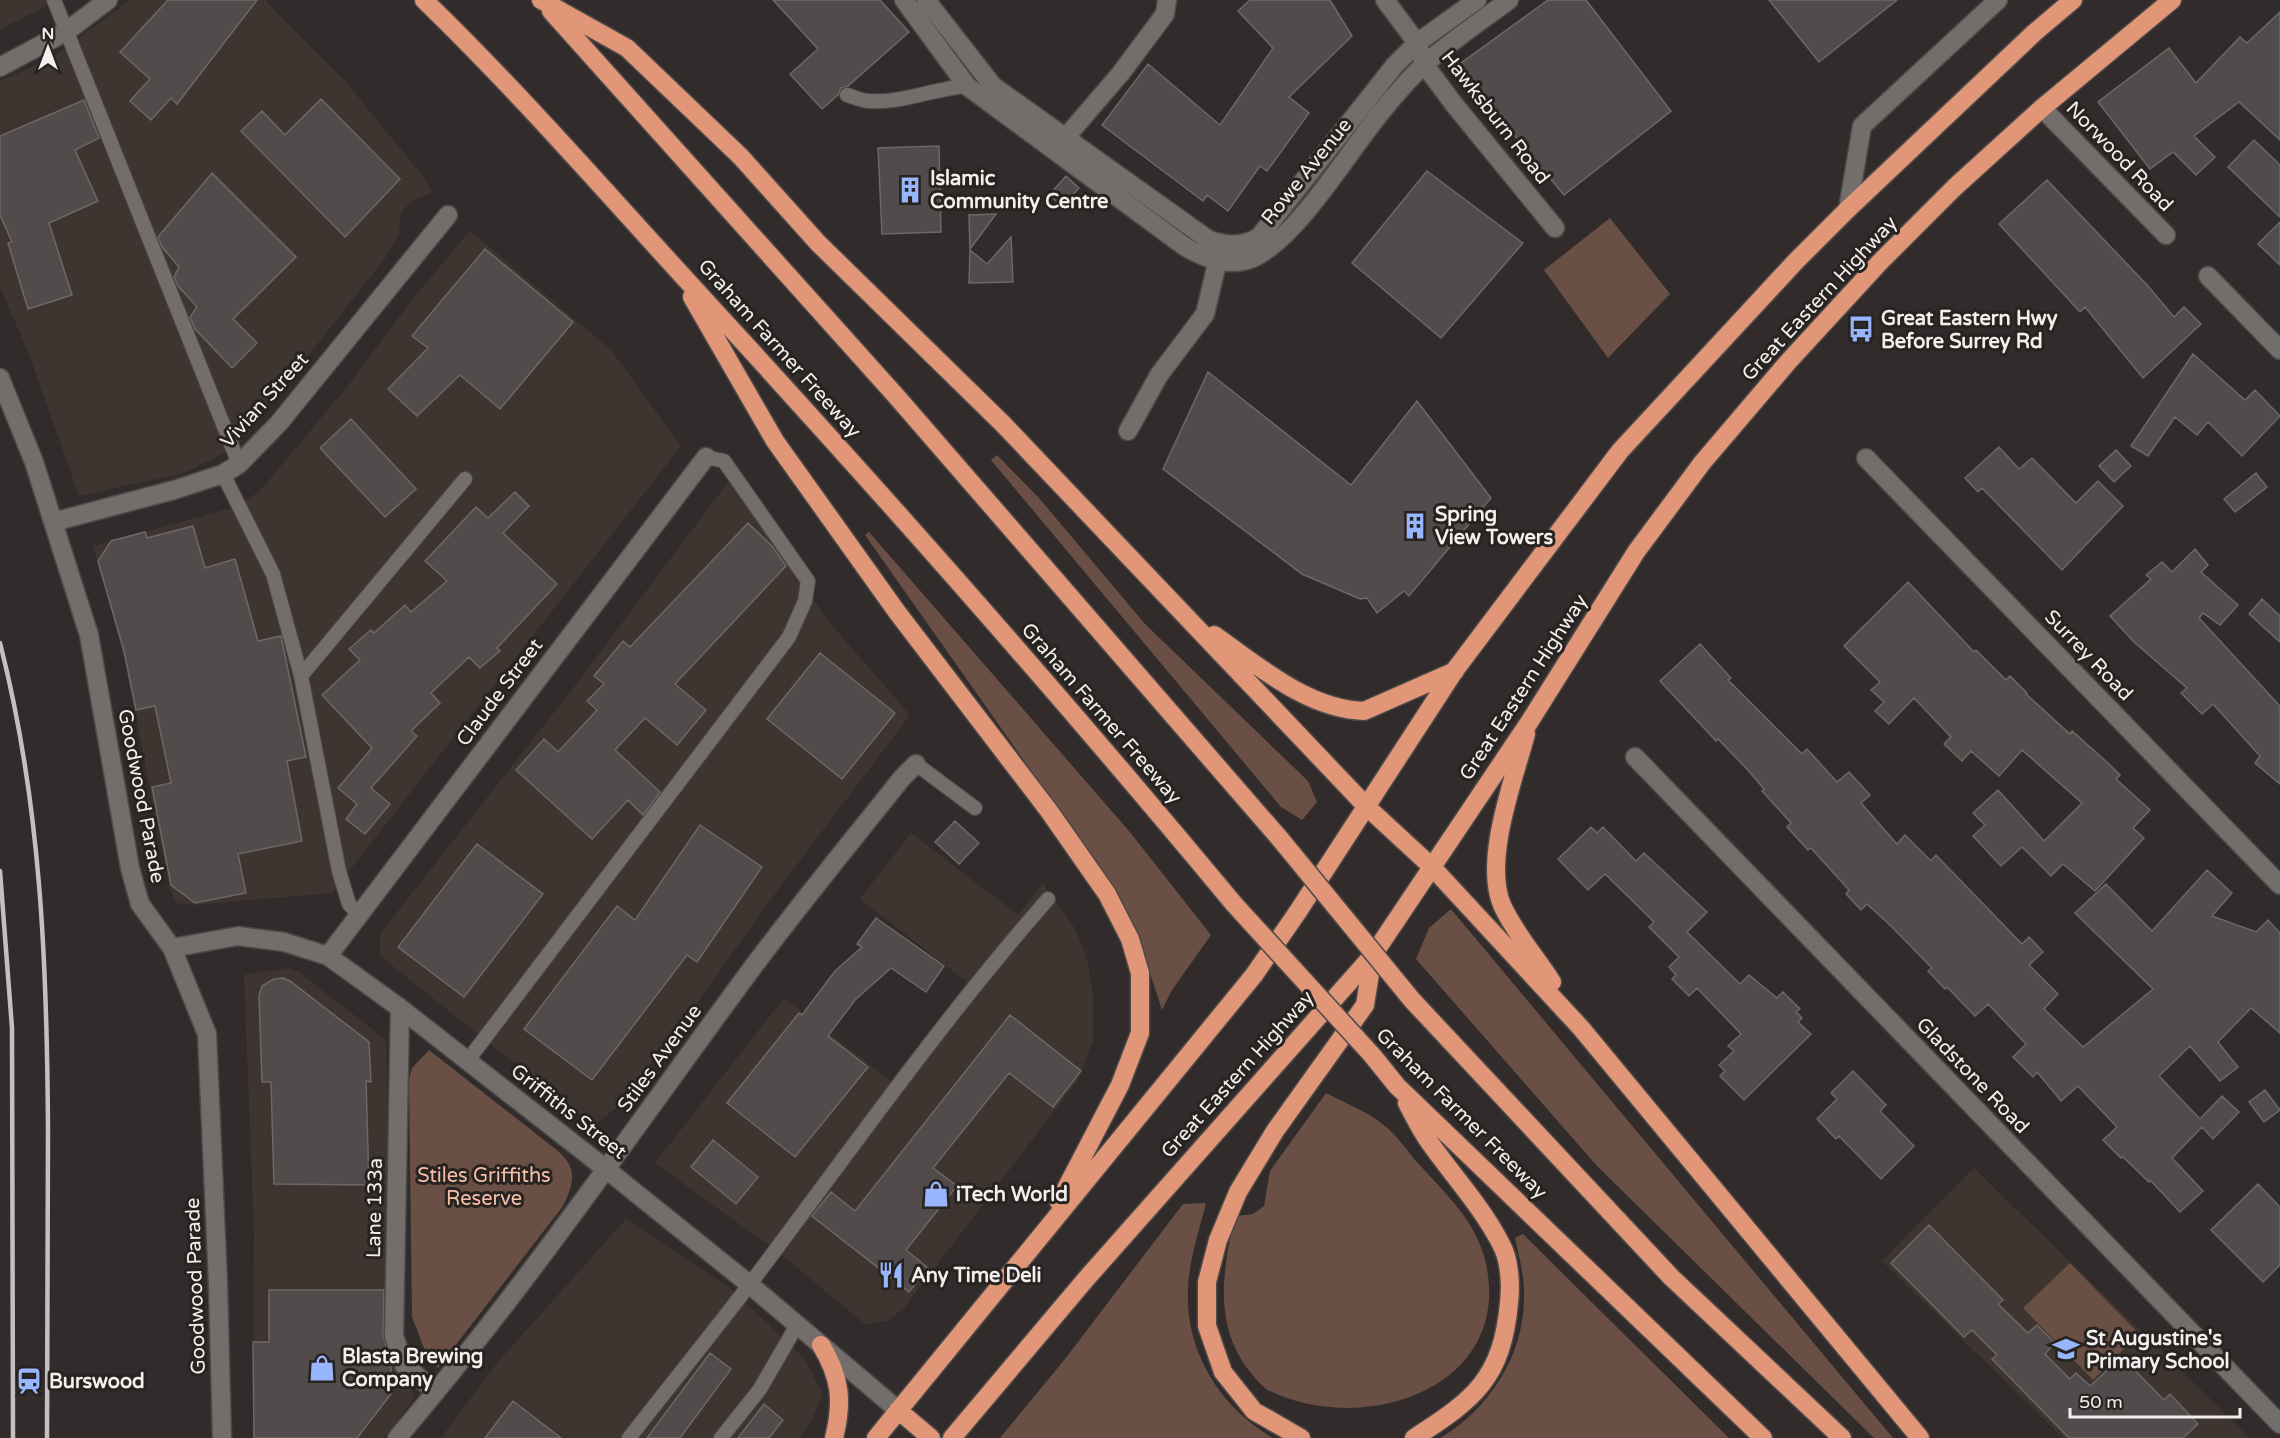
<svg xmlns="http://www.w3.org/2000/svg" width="2280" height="1438" font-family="'Varela Round',sans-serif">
  <rect width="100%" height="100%" fill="#312c2b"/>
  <!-- built -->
  <path fill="#3f3530" d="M0,0H58L0,29Z
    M130,0H265L345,81L417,169L433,192L413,200L401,212L399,234L386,257L236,447L184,473L79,496L29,354L0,287V81L51,59Z
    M470,231L611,350L681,446L332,893L192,905L176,903L169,885L125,661L93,546L232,508L259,492L347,387L411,301Z
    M729,481L796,571L823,615L910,715L765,907L678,1030L615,1109L597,1123L578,1114L380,956V934L574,687Z
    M911,833L1018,915L1043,884L1074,927L1086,955L1093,992V1041L1078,1080L904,1308L889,1320L866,1325L782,1255L655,1163L784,998L891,1081L967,982L860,899Z
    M288,968L299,972L386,1040L392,1358L415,1397L384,1438H253L254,1234L244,975Z
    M1974,1168L2250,1438H2063L1882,1261Z
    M626,1219L729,1287L804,1358L823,1394L811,1422L799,1438H441L497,1363Z"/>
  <!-- green -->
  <path fill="#694f44" d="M1610,218L1670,294L1608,358L1544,270Z
    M997,455L1039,498L1145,624L1308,781L1317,802L1302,820L1281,807L991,460Z
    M869,532L1129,831L1211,935L1172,990L1162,1010L1134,924L1075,833L865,535Z
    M1451,909L1893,1438H1874L1597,1166L1416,959L1429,928Z
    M429,1050L558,1151C578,1168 574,1184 563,1206L438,1368L426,1353L412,1317L409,1080L412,1068Z
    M1326,1093C1345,1103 1369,1112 1385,1126C1396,1135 1406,1149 1415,1160C1443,1191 1477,1221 1486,1264C1513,1390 1360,1438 1266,1389C1215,1343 1219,1286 1233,1225L1237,1216L1253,1214L1264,1206L1270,1171Z
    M1206,1203C1199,1232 1189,1260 1188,1289C1185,1352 1220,1407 1273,1438H1000L1065,1359L1183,1204Z
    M1523,1234L1545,1256L1729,1438H1440C1490,1409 1526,1352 1524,1293C1524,1274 1519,1256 1515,1238Z
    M2070,1263L2139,1334L2093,1380L2023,1308Z"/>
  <!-- building -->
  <path fill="#514c4b" stroke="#6d6866" stroke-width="1.5" d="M168,0H257L177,104L171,98L151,120L130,101L150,79L120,52Z
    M773,0H880L909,32L848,86L841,88L838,95L822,109L790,74L818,49Z
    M1250,0H1330L1352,36L1289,97L1309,113L1267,171L1260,166L1228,211L1207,195L1203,201L1102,125L1148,64L1220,125L1273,48L1238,11Z
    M1548,0H1586L1671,111L1564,195L1457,66Z
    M1769,0H1897L1819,62Z
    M2280,12V140L2239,102L2194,136L2215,157L2196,175L2173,152L2150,169L2098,102L2169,48L2196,83L2240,37L2247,43Z
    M321,99L400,179L345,237L241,131L262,111L285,135Z
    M84,100L99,138L75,150L98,201L49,223L72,295L28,309L8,243L12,242L0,215V136Z
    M2254,140L2280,165V217L2228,167Z
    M939,146L941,232L882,234L878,148Z
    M1427,171L1523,243L1441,338L1352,263Z
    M212,173L296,257L233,319L257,343L232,368L195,329L190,317L197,307L178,286L174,277L179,267L162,247L158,237Z
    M1066,176L1079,188L1062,206L1049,195Z
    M2047,180L2148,286L2174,317L2184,307L2201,324L2143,378L2085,307L2080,312L1999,224Z
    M996,214L970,249L969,215Z
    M2280,222V265L2258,244Z
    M1011,237L1013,282L969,283L970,250L987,264Z
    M485,249L573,322L500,409L460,375L417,416L388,389L428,348L412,336Z
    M2193,354L2245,400L2255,390L2280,416L2242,456L2208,422L2197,435L2175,417L2148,456L2131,446Z
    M1208,372L1351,485L1417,401L1491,498L1409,596L1404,591L1377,613L1367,598L1360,599L1302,574L1163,469Z
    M351,419L416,489L385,517L320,448Z
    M1999,447L2019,469L2032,458L2076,503L2098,481L2123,506L2062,570L1982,488L1978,492L1965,478Z
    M2116,450L2131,466L2114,482L2099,466Z
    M2256,473L2267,487L2235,512L2224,499Z
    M515,492L529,506L503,533L557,584L497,648L500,651L480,668L469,657L431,693L440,703L411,731L417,736L371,788L390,804L365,834L346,819L357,804L338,788L372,748L322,695L360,660L349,649L371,630L374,633L405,605L411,612L447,581L425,561L476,507L488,518Z
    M748,523L772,546L786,566L675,684L706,710L677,745L645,718L615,750L660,792L643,815L628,800L592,839L516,770L544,739L558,752L597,710L587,701L604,684L594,676L623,641L630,647Z
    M193,526L205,568L235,559L258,641L281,636L306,757L287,761L302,841L238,854L246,893L195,903L171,885L152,787L171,783L155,706L136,710L124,651L98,561L111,541L145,532L147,538Z
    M2195,549L2208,565L2201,572L2238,605L2220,625L2203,613L2199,618L2280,706V784L2255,763L2260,756L2213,704L2202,714L2181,693L2187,688L2134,642L2110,616L2151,579L2146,575L2162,562L2172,572Z
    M1908,582L1974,652L1976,650L2006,680L2010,676L2027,693L2026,694L2070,734L2072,731L2108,763L2120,775L2116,779L2150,810L2133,828L2144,838L2095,891L2063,864L2051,876L2022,847L2001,866L1973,836L1985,825L1973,813L1998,790L2044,841L2082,803L2022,750L1999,776L1971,751L1962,761L1944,744L1951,737L1914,698L1889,724L1875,711L1884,702L1871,690L1880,682L1844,646Z
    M2262,599L2280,616V642L2249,614Z
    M1700,644L1731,678L1728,680L1802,754L1807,749L1837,782L1849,772L1870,795L1861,803L1897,844L1905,835L1931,861L1936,855L2022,944L2029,937L2043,952L2029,965L2058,994L2044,1009L2083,1047L2153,989L2075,913L2106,884L2152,931L2207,870L2232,893L2212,916L2256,932L2268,920L2280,933V1033L2251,1008L2218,1042L2238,1067L2220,1081L2190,1046L2159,1076L2200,1119L2222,1096L2239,1112L2213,1139L2202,1127L2172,1158L2203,1191L2180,1212L2150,1180L2149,1182L2123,1157L2121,1158L2103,1140L2117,1127L2078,1086L2061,1101L2037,1072L2033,1077L2013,1057L2026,1044L1988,1004L1975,1016L1947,987L1945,989L1928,971L1932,968L1891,926L1867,904L1861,910L1846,894L1849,890L1811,848L1808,850L1787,827L1791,823L1762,791L1764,789L1747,769L1718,739L1716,741L1660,681Z
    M820,653L895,713L842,779L767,719Z
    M955,821L979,843L959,864L935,842Z
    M700,825L762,867L697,962L687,955L592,1080L524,1029L617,906L635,920Z
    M1591,827L1597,833L1603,827L1636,861L1644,853L1707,912L1687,932L1740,984L1749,975L1777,998L1783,992L1800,1009L1796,1012L1802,1018L1798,1022L1811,1034L1744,1100L1720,1076L1725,1071L1719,1065L1734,1051L1728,1046L1741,1034L1697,988L1689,996L1672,979L1676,975L1669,967L1679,957L1649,927L1654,922L1605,874L1588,890L1558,859Z
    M477,844L543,894L464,997L398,947Z
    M876,918L944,966L926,992L891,968L855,1000L828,1036L868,1067L795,1157L727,1103L799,1013L802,1015L835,971L862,947L857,944Z
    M283,978L290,981L369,1042L371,1082L366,1081L369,1185L274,1184L271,1082H262L259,996L262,986L274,979Z
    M1010,1015L1081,1071L1053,1107L1009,1073L933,1168L957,1186L906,1250L928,1268L909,1292L812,1216L831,1192L855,1211Z
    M1853,1071L1886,1105L1880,1111L1914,1146L1881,1179L1839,1136L1836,1139L1817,1119L1837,1099L1831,1093Z
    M2265,1090L2280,1110L2264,1122L2249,1102Z
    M713,1140L758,1177L736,1204L691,1167Z
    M2258,1184L2280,1207V1265L2263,1282L2211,1230Z
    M1929,1225L2003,1300L1998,1304L2028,1333L2037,1325L2055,1343L2045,1354L2070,1379L2076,1373L2090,1386L2122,1357L2164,1400L2170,1394L2198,1424L2183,1438H2069L1992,1359L1997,1355L1972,1330L1964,1337L1891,1263Z
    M269,1290H384L383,1336L391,1361V1394L357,1438H254L253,1342H269Z
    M710,1353L731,1369L680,1438H647Z
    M513,1401L561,1438H485Z
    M764,1404L783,1420L769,1438H738Z"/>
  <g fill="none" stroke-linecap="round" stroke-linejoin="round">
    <!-- lane casing -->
    <g stroke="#4c4948" stroke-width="16">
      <path id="lane" d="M54,0L239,464
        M847,95C854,97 862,101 869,101C899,104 936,88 967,86
        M223,474L273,574L301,676L339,871L349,904L358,914
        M301,676L465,479
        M916,764L975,808
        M468,1060L789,637L805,601L808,581L724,461L706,457
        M629,1438C669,1387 710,1336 750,1284C848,1154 941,1021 1048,899
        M721,1438L760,1389L797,1325"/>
    </g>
    <!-- street casing -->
    <g stroke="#4c4948" stroke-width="21">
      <path id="street" d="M904,0L967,86L1184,246C1205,259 1233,269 1257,256C1301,232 1348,152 1382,111C1395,95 1409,78 1425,64C1451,41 1481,21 1509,0
        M926,0L993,86L1209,240C1227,246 1242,247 1259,237L1395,65L1417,43L1477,0
        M1385,0L1417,43L1424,64L1453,103L1555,228
        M0,67L67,31L108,0
        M2042,108L2166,235
        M1060,144L1121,73L1165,14L1167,0
        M1848,209L1862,126L1998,0
        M2208,276L2280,350
        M0,378L34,462L89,635L130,868L140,904L172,948L207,1034L218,1284L222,1438
        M1128,431L1159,375L1205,314L1220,251
        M1866,458L2280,885
        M53,522L174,490L223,474L239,464L279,423L448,215
        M1635,757L2280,1424
        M172,948L238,936L284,942L328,956L400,1008L606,1169L749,1284L898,1410
        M328,956L706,457
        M400,1008L394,1336L404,1365L436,1392
        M397,1438C524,1290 634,1128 750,971C799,905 851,842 902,778L916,764"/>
    </g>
    <!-- highway casing -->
    <g stroke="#4c4948" stroke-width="21">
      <path id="highway" d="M424,0C517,90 603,189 691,285C877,487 1059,693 1234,904
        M541,0L627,48L741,157L818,243L1003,424L1367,807L1432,867L1581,1028L1920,1438
        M551,11L897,397L1281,840
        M692,297L775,441L897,612L1049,811L1107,894L1130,939L1140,973V1033L1120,1085L1059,1202
        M1214,635C1259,666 1307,709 1364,711L1455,671
        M1526,734C1514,779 1483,860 1502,905C1514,932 1536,957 1552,982
        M1412,1000L1671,1277L1842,1438
        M1372,1055L1397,1086L1763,1438
        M1407,1103C1414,1116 1421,1131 1430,1143C1454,1177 1482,1207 1501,1244C1510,1260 1511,1285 1509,1303C1502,1378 1475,1399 1414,1438
        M821,1345C841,1378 843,1402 834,1438
        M898,1410L931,1438
        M876,1438L1254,975L1297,913L1455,670L1620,451L1797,260L1848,209L2034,33L2073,0
        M952,1438L1086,1279L1373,955L1530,721L1636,552L1702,463L1788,362L1880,262L1955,187L2042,108L2172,0
        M1301,1438L1254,1411L1223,1372L1207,1326V1282L1218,1240L1238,1192L1275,1131L1365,1005L1373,955"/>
    </g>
    <!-- lane -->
    <use href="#lane" stroke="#736e6c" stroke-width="14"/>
    <!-- street -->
    <use href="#street" stroke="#736e6c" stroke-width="18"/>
    <!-- highway -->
    <use href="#highway" stroke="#e19677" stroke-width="18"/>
    <!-- rail -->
    <path stroke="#c3c0bf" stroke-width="4.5" d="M0,643C41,803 47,965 48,1129C48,1232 48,1335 47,1438
      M0,871L12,1028L13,1438"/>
    <!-- highway-bridge casing -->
    <g stroke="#4c4948" stroke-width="21" stroke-linecap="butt">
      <path id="highway-bridge" d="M1281,840L1412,1000
        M1234,904L1372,1055"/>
    </g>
    <!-- highway-bridge -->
    <use href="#highway-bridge" stroke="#e19677" stroke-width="18"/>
  </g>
  <!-- icons -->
  <defs>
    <g id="building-bare" transform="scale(2.07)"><path d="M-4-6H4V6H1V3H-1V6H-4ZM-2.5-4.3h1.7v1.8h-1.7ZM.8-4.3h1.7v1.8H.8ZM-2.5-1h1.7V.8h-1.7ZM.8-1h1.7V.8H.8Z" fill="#97b6fd" stroke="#272321" stroke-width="2.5" paint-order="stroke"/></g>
    <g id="bus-bare" transform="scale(2.07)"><path d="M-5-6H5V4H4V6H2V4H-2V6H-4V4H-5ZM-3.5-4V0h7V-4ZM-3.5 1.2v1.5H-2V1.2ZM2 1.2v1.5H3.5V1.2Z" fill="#97b6fd" stroke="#272321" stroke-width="2.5" paint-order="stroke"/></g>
    <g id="shop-bare" transform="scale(2.07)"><path d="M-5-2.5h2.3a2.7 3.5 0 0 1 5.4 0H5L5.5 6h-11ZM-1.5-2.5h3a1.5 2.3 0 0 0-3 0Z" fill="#97b6fd" stroke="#272321" stroke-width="2.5" paint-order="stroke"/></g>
    <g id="restaurant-bare" transform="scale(2.07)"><path d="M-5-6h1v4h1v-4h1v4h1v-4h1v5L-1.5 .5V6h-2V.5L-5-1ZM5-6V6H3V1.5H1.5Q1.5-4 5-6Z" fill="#97b6fd" stroke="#272321" stroke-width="2.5" paint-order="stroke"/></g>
    <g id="school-bare" transform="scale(2.07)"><path d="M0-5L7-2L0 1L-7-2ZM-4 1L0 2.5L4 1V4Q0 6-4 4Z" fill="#97b6fd" stroke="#272321" stroke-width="2.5" paint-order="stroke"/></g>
    <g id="station-bare" transform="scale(2.07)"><path d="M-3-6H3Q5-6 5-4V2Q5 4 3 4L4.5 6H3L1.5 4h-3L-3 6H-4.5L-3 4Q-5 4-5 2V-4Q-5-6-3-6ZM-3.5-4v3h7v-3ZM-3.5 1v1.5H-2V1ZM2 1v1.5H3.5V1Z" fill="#97b6fd" stroke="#272321" stroke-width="2.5" paint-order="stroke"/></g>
  </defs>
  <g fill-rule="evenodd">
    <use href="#building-bare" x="910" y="190"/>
    <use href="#bus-bare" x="1861" y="329"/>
    <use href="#building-bare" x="1415" y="526"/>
    <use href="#shop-bare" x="936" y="1194"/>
    <use href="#restaurant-bare" x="891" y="1275"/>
    <use href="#school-bare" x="2066" y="1349"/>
    <use href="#shop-bare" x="322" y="1368"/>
    <use href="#station-bare" x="29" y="1381"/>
  </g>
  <g text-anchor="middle" stroke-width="6" stroke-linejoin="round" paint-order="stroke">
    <!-- street labels -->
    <g font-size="20" fill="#f2efee" stroke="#272321">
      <text transform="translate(1496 117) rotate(52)" y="7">Hawksburn Road</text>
      <text transform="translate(2120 156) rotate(46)" y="7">Norwood Road</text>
      <text transform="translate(1306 171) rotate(-51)" y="7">Rowe Avenue</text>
      <text transform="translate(1819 298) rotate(-47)" y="7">Great Eastern Highway</text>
      <text transform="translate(780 348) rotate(48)" y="7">Graham Farmer Freeway</text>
      <text transform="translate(264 400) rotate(-48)" y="7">Vivian Street</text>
      <text transform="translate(2089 655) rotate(46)" y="7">Surrey Road</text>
      <text transform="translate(1523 687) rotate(-57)" y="7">Great Eastern Highway</text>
      <text transform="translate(499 692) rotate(-53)" y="7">Claude Street</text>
      <text transform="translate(1102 713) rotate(49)" y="7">Graham Farmer Freeway</text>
      <text transform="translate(142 796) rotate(79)" y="7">Goodwood Parade</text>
      <text transform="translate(659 1058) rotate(-54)" y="7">Stiles Avenue</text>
      <text transform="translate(1237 1074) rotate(-48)" y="7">Great Eastern Highway</text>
      <text transform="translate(1973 1075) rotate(46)" y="7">Gladstone Road</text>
      <text transform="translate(569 1111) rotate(38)" y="7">Griffiths Street</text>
      <text transform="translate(1462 1113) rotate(45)" y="7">Graham Farmer Freeway</text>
      <text transform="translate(374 1208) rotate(-89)" y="7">Lane 133a</text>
      <text transform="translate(195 1286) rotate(-92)" y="7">Goodwood Parade</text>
    </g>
    <!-- poi labels -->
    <g font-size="20" font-weight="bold" fill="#f2efee" stroke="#272321" text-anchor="start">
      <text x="930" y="185">Islamic<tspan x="930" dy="23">Community Centre</tspan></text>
      <text x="1881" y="325">Great Eastern Hwy<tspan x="1881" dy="23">Before Surrey Rd</tspan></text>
      <text x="1435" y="521">Spring<tspan x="1435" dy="23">View Towers</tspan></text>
      <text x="956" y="1201">iTech World</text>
      <text x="911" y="1282">Any Time Deli</text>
      <text x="2086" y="1345">St Augustine's<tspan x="2086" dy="23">Primary School</tspan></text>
      <text x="342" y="1363">Blasta Brewing<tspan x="342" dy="23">Company</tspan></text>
      <text x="49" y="1388">Burswood</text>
    </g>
    <!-- park labels -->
    <g font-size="20" fill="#f8bfa8" stroke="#272321">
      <text x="484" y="1182">Stiles Griffiths<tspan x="484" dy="23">Reserve</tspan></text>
    </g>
  </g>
  <!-- north arrow -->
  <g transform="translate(48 48)" stroke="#272321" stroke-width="4.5" paint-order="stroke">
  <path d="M0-4.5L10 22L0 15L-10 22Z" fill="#f2efee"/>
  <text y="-9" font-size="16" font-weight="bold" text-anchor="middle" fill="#f2efee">N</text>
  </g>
  <!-- scale -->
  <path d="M2070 1408v9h170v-9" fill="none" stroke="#f2efee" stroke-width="3"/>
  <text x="2079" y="1408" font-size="18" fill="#f2efee" stroke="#272321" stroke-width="4.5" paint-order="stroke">50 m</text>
</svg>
